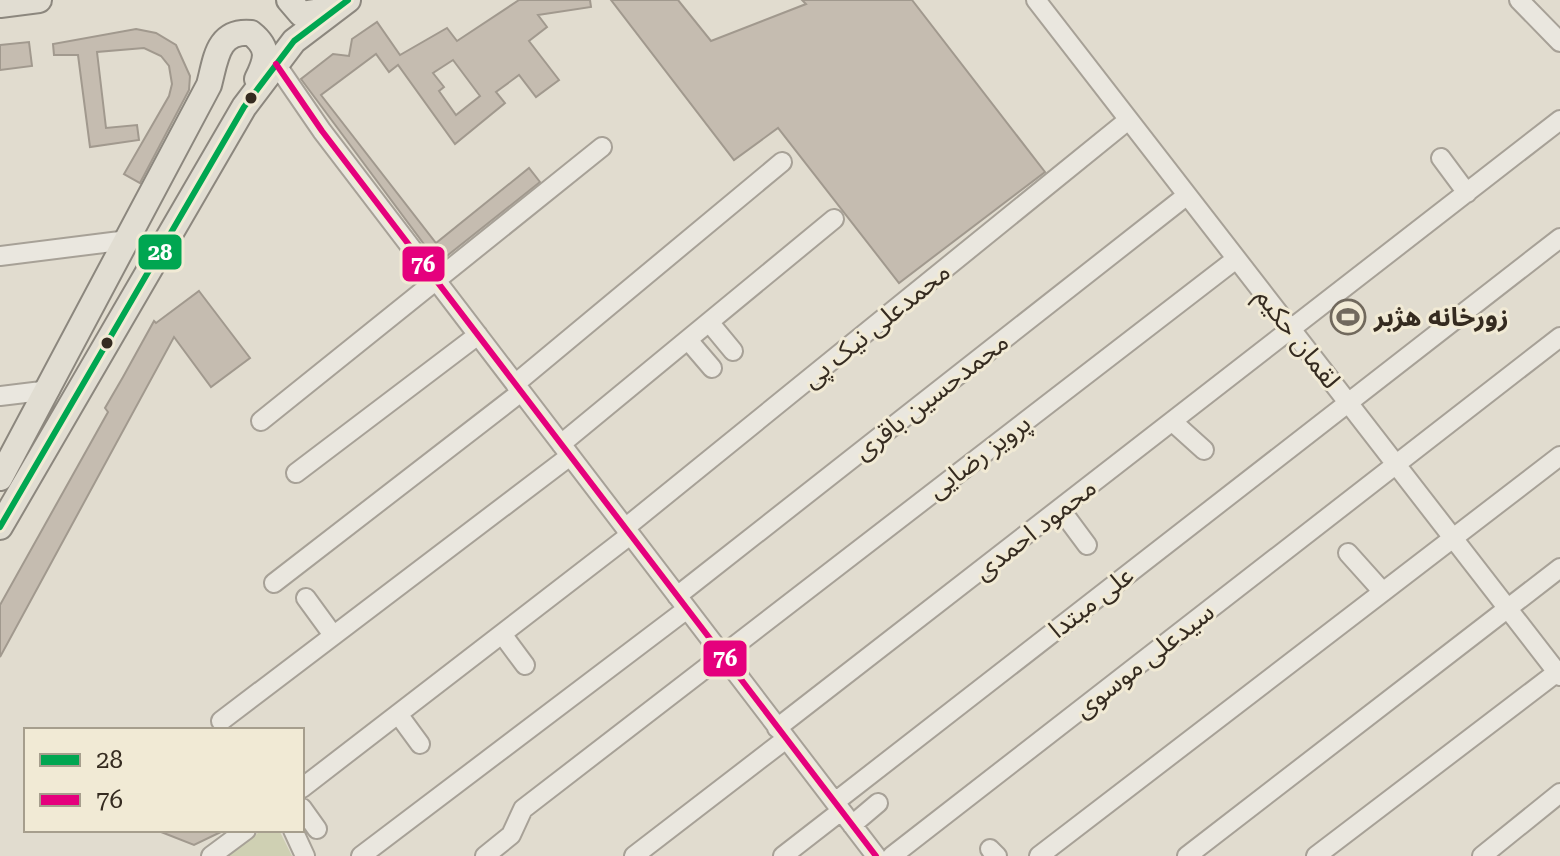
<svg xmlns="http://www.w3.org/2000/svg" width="1560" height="856" font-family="'Roboto Serif','Noto Sans Arabic',serif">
  <rect width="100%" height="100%" fill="#e1dccf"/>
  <!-- green -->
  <path fill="#cfd0b3" d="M262,830H279L292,856H228Z"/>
  <!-- building -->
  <path fill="#c5bcb0" stroke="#a1998e" stroke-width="2" fill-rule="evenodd" d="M519,0H590L591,7L538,15L547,27L529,41L559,80L536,97L519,75L496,92L505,103L455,144L398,65L389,72L376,54L321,95L436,243L529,168L540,182L438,263L301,79L333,54L349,56L352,39L377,22L400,55L447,28L457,41ZM453,60L480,96L456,115L439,91L444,87L433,73Z
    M611,0H678L711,41L806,4L802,0H912L1045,172L899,283L778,128L734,160Z
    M136,29L156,33L176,45L190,76L189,90L140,183L124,174L169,96L172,84L169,66L161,56L144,48L97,52L106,128L137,125L139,140L90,147L78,55H54L53,44Z
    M29,42L32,66L0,70V45Z
    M199,291L250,358L211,387L174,337L0,657V605L108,412L105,408L123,377L154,321L156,323Z
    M156,830H225L194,845Z"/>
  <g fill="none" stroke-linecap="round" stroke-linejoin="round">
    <!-- minor casing -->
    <g stroke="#a7a197" stroke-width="22">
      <path id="minor" d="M1036,0L1560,676
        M1519,0L1560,42
        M276,64L322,131L876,856
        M1441,158L1467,193
        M0,256L128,240
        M709,322L733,351
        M688,340L712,368
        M515,384L782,162
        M0,396L50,390
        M261,421L602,147
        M1174,423L1204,450
        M561,444L834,219
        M296,473L478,335
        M1061,510L1087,545
        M625,528L1127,121
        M1348,553L1383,592
        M274,583L521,392
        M677,596L1186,196
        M306,598L333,635
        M502,634L525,665
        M398,714L420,744
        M221,721L570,456
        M777,728L1560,120
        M302,788L630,535
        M835,802L1560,238
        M302,808L317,829
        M852,825L878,803
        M293,830L305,856
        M990,849L997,856
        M211,856L246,830
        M361,856L687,609
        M485,856L511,835L523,809L1236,259
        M634,856L786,739
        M783,856L841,811
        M892,856L1560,337
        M1039,856L1560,456
        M1187,856L1560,568
        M1316,856L1560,670
        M1482,856L1560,793"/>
    </g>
    <!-- major casing -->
    <g stroke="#8c877e" stroke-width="28">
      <path id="major" d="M289,0L301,14L335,9
        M0,5L39,0
        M0,478L209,85C216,59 217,30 251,33C270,48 267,59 257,79
        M0,527L244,107L294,41L348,0"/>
    </g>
    <!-- minor -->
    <use href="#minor" stroke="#eae7df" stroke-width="18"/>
    <!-- major -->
    <use href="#major" stroke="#e1ddd2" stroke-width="24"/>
    <!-- bus-1 casing -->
    <g stroke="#f1ead5" stroke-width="12">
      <path id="bus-1" d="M0,527L244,107L294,41L348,0"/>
    </g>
    <!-- bus-2 casing -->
    <g stroke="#f1ead5" stroke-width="12">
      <path id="bus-2" d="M276,64L322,131L876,856"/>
    </g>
    <!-- bus-1 -->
    <use href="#bus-1" stroke="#00a651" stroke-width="6"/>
    <!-- bus-2 -->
    <use href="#bus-2" stroke="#e5007d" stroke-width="6"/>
  </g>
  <!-- icons -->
  <defs>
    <g id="stadium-ring" transform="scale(1.8)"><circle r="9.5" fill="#f1ead5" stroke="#71695d" stroke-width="1.5"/><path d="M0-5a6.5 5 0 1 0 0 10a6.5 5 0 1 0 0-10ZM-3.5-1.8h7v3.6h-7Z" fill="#71695d"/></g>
  </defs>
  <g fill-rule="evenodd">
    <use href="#stadium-ring" x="1348" y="317"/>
  </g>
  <!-- markers -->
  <g fill="#352b20" stroke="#f1ead5" stroke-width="3">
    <circle cx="251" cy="98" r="7"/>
    <circle cx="107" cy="343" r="7"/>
  </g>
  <g text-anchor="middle" stroke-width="6" stroke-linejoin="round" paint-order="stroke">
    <!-- poi labels -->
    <g font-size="26" font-weight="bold" fill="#352b20" stroke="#f1ead5" text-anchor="start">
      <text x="1374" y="326">زورخانه هژبر</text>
    </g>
    <!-- street labels -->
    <g font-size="26" fill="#352b20" stroke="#f1ead5">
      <text transform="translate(876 325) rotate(-39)" y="9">محمدعلی نیک پی</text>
      <text transform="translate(1298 338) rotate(52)" y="9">لقمان حکیم</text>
      <text transform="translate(931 396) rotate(-38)" y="9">محمدحسین باقری</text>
      <text transform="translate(979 456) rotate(-37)" y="9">پرویز رضایی</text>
      <text transform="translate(1035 529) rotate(-38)" y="9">محمود احمدی</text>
      <text transform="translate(1091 602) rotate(-38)" y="9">علی مبتدا</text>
      <text transform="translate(1144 660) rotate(-38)" y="9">سیدعلی موسوی</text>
    </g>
  </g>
  <g stroke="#f1ead5" stroke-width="3">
    <rect x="137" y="233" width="46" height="38" rx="8" fill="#00a651"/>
    <rect x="401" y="245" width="45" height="38" rx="8" fill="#e5007d"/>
    <rect x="702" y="639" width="46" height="39" rx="8" fill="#e5007d"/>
  </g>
  <g font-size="22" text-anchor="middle" font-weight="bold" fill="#fff">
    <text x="160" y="260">28</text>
    <text x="423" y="272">76</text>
    <text x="725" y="666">76</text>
  </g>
  <!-- legend -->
  <rect x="24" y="728" width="280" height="104" fill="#f1ead5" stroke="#a69e8d" stroke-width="2"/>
  <rect x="40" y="754" width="40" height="12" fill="#00a651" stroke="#a69e8d" stroke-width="2"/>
  <text x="96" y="768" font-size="24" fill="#352b20">28</text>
  <rect x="40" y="794" width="40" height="12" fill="#e5007d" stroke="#a69e8d" stroke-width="2"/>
  <text x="96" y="808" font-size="24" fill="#352b20">76</text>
</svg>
